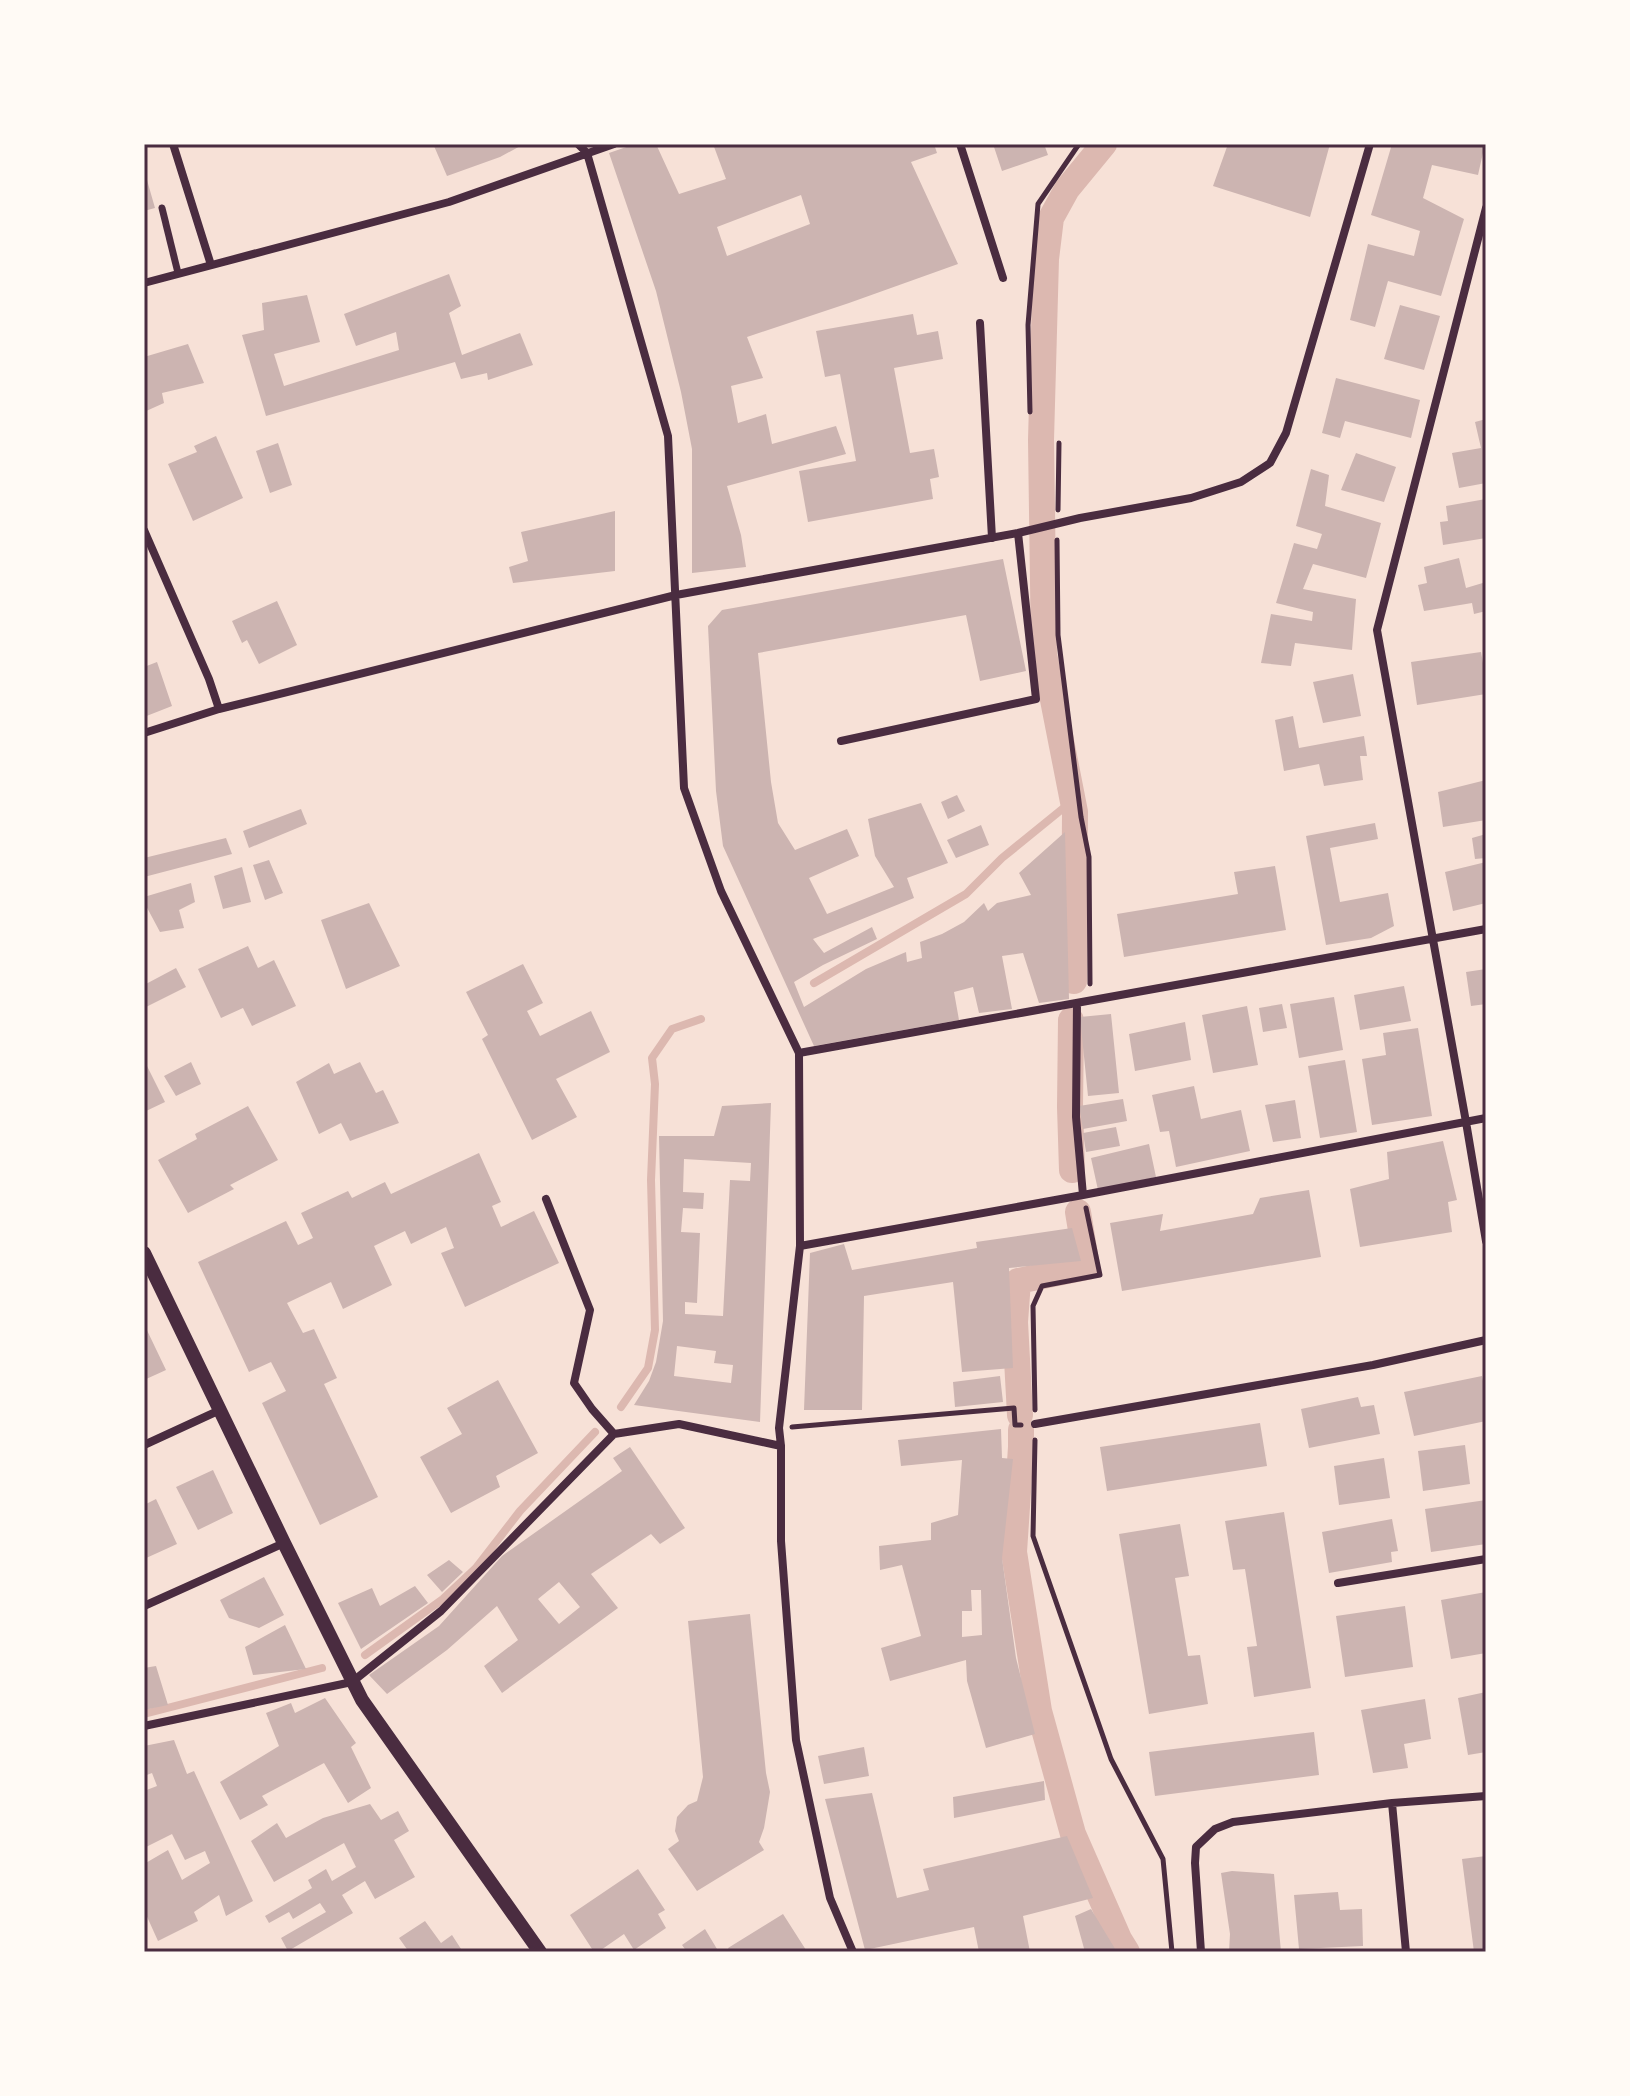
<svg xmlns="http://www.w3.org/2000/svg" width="1630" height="2096" font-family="Figtree,sans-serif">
  <rect width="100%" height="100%" fill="#f7e1d7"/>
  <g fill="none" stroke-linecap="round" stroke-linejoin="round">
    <!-- stream -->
    <path stroke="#dcb8b0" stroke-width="8" d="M814,983L966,894L1002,858L1066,806
      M621,1407L648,1368L655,1330L651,1180L655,1084L652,1058L672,1029L701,1019
      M365,1655L443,1599L476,1568L520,1511L595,1432
      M144,1714L322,1668"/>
    <!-- canal -->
    <path stroke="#dcb8b0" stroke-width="26" d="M1074,981L1075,812L1044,654L1041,440L1046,259L1051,218L1067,189L1104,144
      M1071,1020L1070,1107L1072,1170
      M1020,1415L1015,1322L1018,1281L1087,1267L1078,1212
      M1021,1430V1447L1014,1552L1039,1711L1073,1834L1119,1939L1127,1952"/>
  </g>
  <!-- building -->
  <path fill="#ccb4b1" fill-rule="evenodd" d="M438,144H524L500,157L447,176L434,146Z
    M635,144H656L679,194L726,179L713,144H934L937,153L911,162L958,264L849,303L747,337L763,378L731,386L738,423L766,414L772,444L836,426L846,454L727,486L741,535L746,567L692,573V449L681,392L656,291L609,153ZM801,195L810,224L727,256L717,227Z
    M993,144H1044L1048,155L1002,171Z
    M1228,144H1261L1272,147L1273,144H1330L1310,217L1213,186Z
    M1392,144H1485L1478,175L1432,165L1423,198L1464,219L1441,296L1388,281L1375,327L1350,320L1368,244L1414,256L1420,231L1371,215Z
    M145,173L155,208L144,211V174Z
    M449,274L461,306L449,313L462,355L520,333L533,365L488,380L487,373L461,379L455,362L266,416L242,335L264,330L262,303L307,295L320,342L274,354L284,386L399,350L396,332L356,346L344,314Z
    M1400,305L1440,316L1424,370L1384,359Z
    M913,314L917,335L938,331L943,359L894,368L910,453L934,449L939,477L930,479L933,499L808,522L799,471L856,461L840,374L825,377L816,331Z
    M188,344L204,383L162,393L164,403L144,412V357Z
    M1336,378L1420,400L1411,438L1345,421L1340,438L1322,433Z
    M1486,419V483L1459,488L1452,453L1481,448L1475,422Z
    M216,436L243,498L193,521L168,464L197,452L194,446Z
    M278,443L292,485L270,493L256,451Z
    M1356,453L1396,467L1384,502L1341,490Z
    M1311,469L1329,475L1325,506L1381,523L1366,578L1313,564L1303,589L1356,599L1352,650L1295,643L1291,666L1261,663L1271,614L1312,621L1313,612L1276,603L1294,543L1317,549L1322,534L1296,526Z
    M1486,499V538L1443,545L1440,522L1448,521L1446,506Z
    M615,511V571L513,583L509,567L528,561L521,532Z
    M1459,558L1466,588L1486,582V611L1474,614L1472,603L1424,611L1418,585L1427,583L1424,567Z
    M1003,559L1026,671L980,681L966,615L758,653L771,782L778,823L795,850L847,829L859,856L809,878L827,914L894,887L875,856L868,819L921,803L948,863L907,878L914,898L813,939L824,953L872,927L877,939L823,965L794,982L804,1007L866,969L906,952L907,962L922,958L920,942L942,934L964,922L984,903L988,911L997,903L1031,895L1019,873L1065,832L1069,999L1039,1003L1023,953L1002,956L1012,1009L979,1013L973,987L954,992L959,1020L814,1046L723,846L716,791L708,626L722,610Z
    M277,601L297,645L259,664L247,640L242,643L232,621Z
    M1481,652L1486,680V694L1417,705L1411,662Z
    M157,662L172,706L144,717V667Z
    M1353,674L1361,716L1323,723L1313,682Z
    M1293,716L1299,748L1364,736L1367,756H1360L1363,780L1324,786L1319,764L1284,771L1275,720Z
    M1486,780V820L1443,827L1438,792Z
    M957,795L965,811L948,819L941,802Z
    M301,809L307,824L249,848L243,831Z
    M1375,823L1378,839L1330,848L1340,902L1388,893L1394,926L1371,938L1326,945L1306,836Z
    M981,825L989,845L956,858L947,840Z
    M1486,834V858L1475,859L1472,838Z
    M226,838L232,854L144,877V858Z
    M269,860L283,893L265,900L253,865Z
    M1486,862V903L1453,911L1445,872Z
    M1275,866L1286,930L1124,957L1117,914L1238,894L1234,872Z
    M242,867L251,902L223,909L214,876Z
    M191,883L195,902L179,910L184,928L160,932L144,902V897Z
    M369,903L400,966L346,989L321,920Z
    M248,946L258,968L274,960L296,1006L252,1026L243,1008L221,1018L198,969Z
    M523,964L543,1003L527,1011L540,1036L591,1011L610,1052L556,1079L577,1117L532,1140L482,1039L488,1035L466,992Z
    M176,968L186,987L144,1008V985Z
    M1486,969V1004L1471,1006L1466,972Z
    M1404,986L1411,1021L1360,1030L1354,995Z
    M1334,997L1343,1050L1299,1058L1290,1004Z
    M1282,1004L1287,1028L1263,1032L1259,1008Z
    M1247,1006L1258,1065L1213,1073L1202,1015Z
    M1111,1014L1119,1093L1088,1096L1080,1017Z
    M1185,1022L1191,1060L1135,1071L1129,1034Z
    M1418,1028L1432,1116L1372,1125L1362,1059L1386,1055L1383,1033Z
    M1345,1060L1357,1132L1320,1138L1308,1066Z
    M191,1062L201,1084L176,1096L164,1076Z
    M360,1062L376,1093L383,1090L399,1123L350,1141L341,1123L319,1134L296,1082L329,1063L334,1074Z
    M147,1066L165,1102L144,1112V1068Z
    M1194,1086L1201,1119L1241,1110L1250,1151L1176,1167L1169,1131L1160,1132L1152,1095Z
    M1123,1099L1127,1121L1083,1129L1079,1106Z
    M1295,1100L1301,1138L1273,1142L1265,1105Z
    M771,1103L760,1422L634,1405L649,1381L656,1362L663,1321L659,1136H714L722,1106ZM684,1159L751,1163L750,1181L730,1180L723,1316L685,1314V1302L697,1303L700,1233L681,1232L683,1208L703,1209L704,1193L683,1192ZM677,1346L716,1351L714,1363L733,1365L731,1383L674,1376Z
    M248,1106L278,1160L230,1185L234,1189L188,1213L158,1160L197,1139L195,1134Z
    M1116,1127L1120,1146L1086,1152L1083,1133Z
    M1443,1141L1457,1200L1448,1202L1452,1232L1360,1247L1350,1189L1389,1179L1387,1152Z
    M1149,1144L1156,1177L1098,1190L1091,1158Z
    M479,1153L501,1202L492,1206L501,1227L534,1211L559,1263L465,1307L441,1253L454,1248L446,1227L411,1244L405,1231L374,1246L392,1285L343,1309L331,1282L287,1303L303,1333L314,1329L337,1378L324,1384L378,1497L320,1525L262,1403L286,1391L271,1362L249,1372L198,1262L286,1221L298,1245L313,1238L301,1213L348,1191L352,1198L385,1182L391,1194Z
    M1309,1190L1321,1257L1122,1291L1110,1223L1163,1214L1160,1231L1253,1214L1260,1198Z
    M1072,1228L1081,1261L1009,1268L1013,1368L962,1372L953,1282L864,1296L862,1410H804L810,1253L844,1244L852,1270L977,1248L976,1242Z
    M144,1324L166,1370L144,1380Z
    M1000,1376L1003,1402L955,1407L953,1382Z
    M1482,1376L1486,1396V1421L1414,1436L1404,1392Z
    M498,1380L538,1453L496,1476L500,1487L451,1513L420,1457L462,1434L447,1408Z
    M1358,1397L1361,1407L1374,1405L1380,1434L1309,1448L1301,1409Z
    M1260,1423L1267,1466L1107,1491L1100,1447Z
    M1001,1429L1002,1458L1013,1459L1002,1558L1016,1658L1035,1734L986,1748L967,1681L966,1660L890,1681L881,1648L921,1636L902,1565L880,1570L879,1546L931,1540V1523L958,1515L962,1460L901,1466L898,1440ZM971,1590H981L982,1635L962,1637V1611H972Z
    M1465,1445L1470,1484L1423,1491L1418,1451Z
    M630,1447L685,1528L660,1544L651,1534L591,1574L618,1608L502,1693L484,1666L518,1640L497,1606L447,1650L387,1694L369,1675L439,1626L502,1556L622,1471L613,1458ZM559,1582L580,1607L559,1624L538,1599Z
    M1384,1458L1390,1498L1339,1505L1334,1466Z
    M213,1470L233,1513L198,1530L176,1487Z
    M156,1499L177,1544L144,1559V1505Z
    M1486,1500V1544L1431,1552L1425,1509Z
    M1284,1512L1311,1688L1254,1697L1247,1647L1257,1646L1245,1569L1233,1570L1225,1521Z
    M1392,1519L1398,1551L1391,1552L1392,1562L1329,1573L1322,1532Z
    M1180,1524L1189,1576L1175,1578L1188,1656L1200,1655L1208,1704L1149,1714L1119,1534Z
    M449,1560L463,1572L442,1592L427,1575Z
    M264,1577L284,1615L259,1628L229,1618L220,1600Z
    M415,1586L428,1603L361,1649L338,1603L372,1588L380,1606Z
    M1486,1592V1653L1451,1659L1441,1600Z
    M1405,1606L1413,1667L1345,1677L1336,1616Z
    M750,1614L766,1773L770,1792L764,1828L759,1842L764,1850L697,1891L668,1849L679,1841L675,1831L677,1817L688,1805L697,1801L703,1777L688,1621Z
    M285,1625L306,1669L253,1675L245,1647Z
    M156,1666L168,1705L144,1710V1668Z
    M1486,1692V1752L1468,1755L1458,1698Z
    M325,1698L356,1743L351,1747L371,1788L348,1803L324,1763L262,1796L268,1805L240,1820L220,1782L279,1746L266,1713L291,1703L295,1713Z
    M1425,1699L1431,1739L1404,1744L1408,1768L1373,1773L1361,1710Z
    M1314,1732L1319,1775L1155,1796L1149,1752Z
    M174,1740L187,1774L194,1771L253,1901L226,1916L219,1895L194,1912L198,1921L158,1941L144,1910V1864L168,1850L182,1880L210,1863L205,1851L185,1860L172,1834L144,1848V1791L157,1786L152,1773L144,1776V1746Z
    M864,1747L869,1776L824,1784L818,1756Z
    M1044,1781L1045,1800L954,1818L953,1797Z
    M872,1793L897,1898L929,1890L923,1869L1067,1836L1093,1898L1023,1916L1030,1952H979L974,1927L865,1950L825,1799Z
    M370,1804L381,1820L398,1811L409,1831L394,1840L415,1877L375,1899L365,1881L342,1895L353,1913L288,1951L281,1938L326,1912L320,1903L293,1919L289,1912L269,1923L265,1916L312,1888L308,1880L326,1869L332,1881L356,1867L344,1843L274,1882L251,1841L277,1823L286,1838L323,1818Z
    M1486,1856V1952H1474L1462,1859Z
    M638,1869L665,1910L658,1914L666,1928L634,1950L624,1934L598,1952H594L570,1915Z
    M1232,1871L1274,1874L1281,1952H1229L1230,1934L1221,1873Z
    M1338,1892L1340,1910L1362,1909L1363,1946L1299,1949L1294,1895Z
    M1091,1909L1117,1952H1085L1075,1916Z
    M783,1914L806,1950L804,1952H730L728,1948Z
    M425,1921L441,1943L452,1935L463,1952H409L399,1938Z
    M705,1929L717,1949L712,1952H687L682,1945Z"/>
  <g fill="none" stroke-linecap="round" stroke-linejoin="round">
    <!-- path -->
    <path stroke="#4a2c40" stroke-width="5" d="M1030,412L1028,325L1038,204L1079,144
      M1058,510L1059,443
      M1057,540L1058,635L1081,817L1089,857L1090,984
      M1035,1410L1033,1306L1042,1286L1100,1275L1086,1208
      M792,1427L1014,1408L1015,1425H1021
      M1035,1440L1033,1536L1111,1759L1163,1859L1172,1952"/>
    <!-- pedestrian -->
    <path stroke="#4a2c40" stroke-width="7" d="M162,208L178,273"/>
    <!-- minor -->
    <path stroke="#4a2c40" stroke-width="8" d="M173,144L211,265
      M578,144L587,153L668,436L684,788L721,891L799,1053L800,1246L779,1428L781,1446V1541L796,1740L830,1898L853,1952
      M960,144L1003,278
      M1486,208L1377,630L1466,1122L1486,1241
      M144,283L449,202L614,144
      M980,323L992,538
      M144,530L209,679L219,709
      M144,733L219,709L676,595L1018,533L1080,518L1191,498L1241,482L1270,463L1286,433L1370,144
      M841,741L1036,699L1018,533
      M1077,1003L1076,1117L1083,1195
      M799,1053L1486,929
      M546,1199L590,1310L574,1383L592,1409L614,1434
      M800,1246L1083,1195L1486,1118
      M1035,1424L1373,1365L1486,1340
      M144,1445L220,1410
      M1338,1583L1486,1559
      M144,1606L284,1543
      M144,1726L352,1682L441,1611L614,1434L679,1424L781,1446
      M1392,1803L1406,1952
      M1201,1952L1195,1863L1196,1847L1215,1829L1233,1822L1392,1803L1486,1796"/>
    <!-- tertiary -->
    <path stroke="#4a2c40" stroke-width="14" d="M144,1253L284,1543L362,1700L540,1952"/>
  </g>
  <!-- border -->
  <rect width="1630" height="2096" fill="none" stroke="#fffaf5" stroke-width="292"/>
  <rect x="146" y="146" width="1338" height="1804" fill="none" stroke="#4a2c40" stroke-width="3"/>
</svg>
